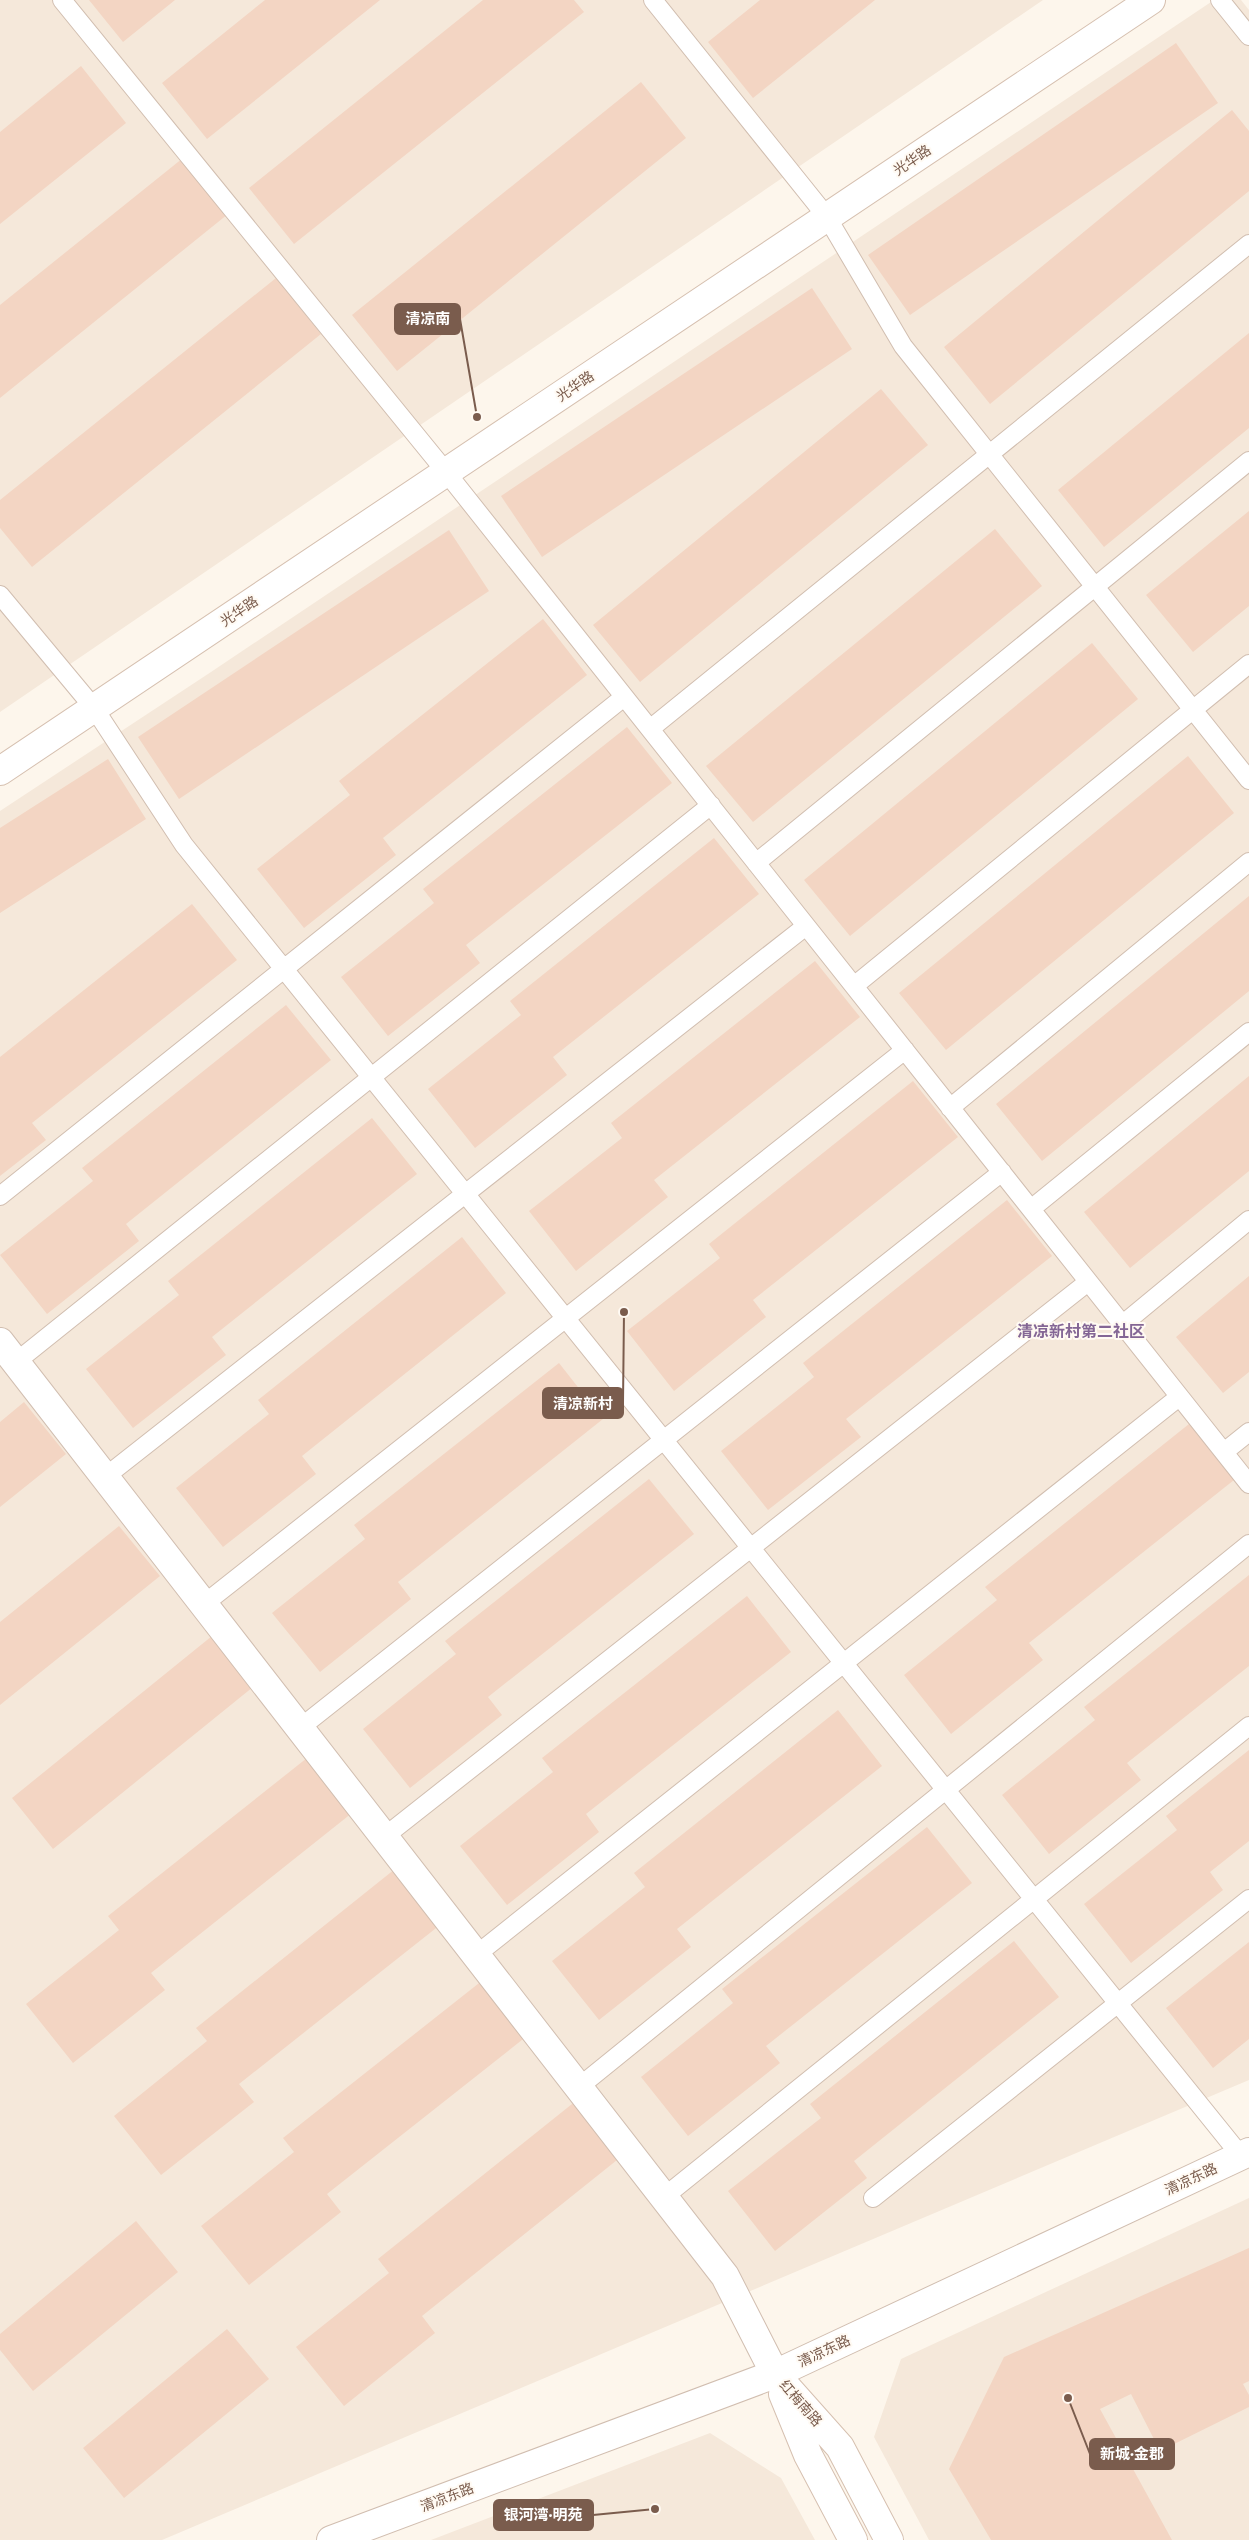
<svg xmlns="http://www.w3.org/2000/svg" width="1249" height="2540" font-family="Commissioner,'Noto Sans SC',sans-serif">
  <rect width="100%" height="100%" fill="#fdf6ec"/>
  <!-- residential -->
  <path fill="#f5e8da" d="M0,0H1043L0,712Z
    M1214,0H1241L1249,10V2080L162,2540H0V811L211,672Z
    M1249,2198V2540H929L874,2437L901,2359Z
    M710,2433L781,2478L815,2540H431Z"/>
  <!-- building -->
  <path fill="#f3d5c3" d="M89,0H175L123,42Z
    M265,0H380L207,139L162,83Z
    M483,0H574L584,12L294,244L249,188Z
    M760,0H875L753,98L708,42Z
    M1176,43L1218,103L910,315L868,255Z
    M81,66L126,123L0,224V132Z
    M641,82L686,138L397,371L352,315Z
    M1232,110L1249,131V191L990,404L944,347Z
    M183,158L228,214L0,398V305Z
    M276,278L321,334L32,567L0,528V500Z
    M812,288L852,349L542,557L501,496Z
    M1249,333V428L1104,547L1058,490Z
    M881,389L928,445L640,682L593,625Z
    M1249,511V606L1193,652L1146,595Z
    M995,529L1042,586L753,822L706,766Z
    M449,530L489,591L179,799L138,737Z
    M543,619L587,675L383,838L396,855L304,928L257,869L350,795L339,781Z
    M1092,643L1138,699L850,936L804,880Z
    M627,727L672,783L466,945L480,963L388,1036L341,977L434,903L423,889Z
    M1188,756L1234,813L946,1050L899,993Z
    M108,759L146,819L0,913V828Z
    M714,838L759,894L553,1057L567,1075L475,1148L428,1089L521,1015L510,1001Z
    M1249,896V991L1042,1161L996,1104Z
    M192,904L237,960L32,1123L46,1140L0,1176V1057Z
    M815,961L860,1017L654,1180L668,1197L576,1271L529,1211L622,1138L611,1123Z
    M286,1005L331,1060L126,1224L139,1241L47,1314L0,1255L93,1181L82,1168Z
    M1249,1076V1171L1130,1268L1084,1212Z
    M913,1081L958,1137L753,1300L766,1317L674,1391L627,1331L720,1258L709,1244Z
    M372,1118L417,1174L212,1337L226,1355L133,1428L86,1369L179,1295L168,1281Z
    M1007,1200L1052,1256L846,1419L861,1437L768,1510L721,1451L814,1377L803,1363Z
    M462,1237L506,1293L302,1456L316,1474L223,1547L176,1488L269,1414L258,1400Z
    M1249,1276V1372L1223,1393L1176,1337Z
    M559,1363L603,1419L398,1582L411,1599L320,1672L272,1613L365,1539L354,1525Z
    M24,1402L66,1454L0,1507V1422Z
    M1189,1424L1234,1480L1029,1643L1043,1660L951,1734L904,1675L997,1600L985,1587Z
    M649,1479L694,1534L488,1697L502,1715L410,1788L363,1729L456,1654L445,1641Z
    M119,1526L160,1576L0,1705V1622Z
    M1249,1575V1666L1127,1763L1141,1780L1049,1854L1002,1795L1095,1720L1084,1707Z
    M747,1596L791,1652L586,1814L599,1832L507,1905L460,1846L553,1772L542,1758Z
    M212,1636L253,1687L53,1849L12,1798Z
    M838,1710L882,1766L677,1929L691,1947L599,2020L552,1961L645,1887L634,1873Z
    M1249,1750V1841L1210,1872L1223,1890L1131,1963L1084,1904L1177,1830L1166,1816Z
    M312,1754L357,1809L151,1973L165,1990L73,2063L26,2004L119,1930L108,1916Z
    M927,1827L972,1883L766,2046L780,2063L688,2136L641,2077L733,2003L722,1989Z
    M400,1865L445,1921L239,2084L254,2102L161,2175L114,2116L207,2041L196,2028Z
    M1014,1941L1059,1997L854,2161L867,2178L775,2251L728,2191L821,2118L810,2104Z
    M1249,1942V2039L1213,2068L1166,2008Z
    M488,1976L532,2032L327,2194L341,2212L249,2285L201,2226L294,2152L283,2138Z
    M582,2096L627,2152L422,2316L435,2333L344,2406L296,2347L389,2273L378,2259Z
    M136,2221L178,2272L33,2391L0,2350V2334Z
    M1249,2248V2381L1243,2384L1249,2395V2407L1160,2451L1131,2394L1100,2409L1172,2540H991L949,2469L1004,2357Z
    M227,2329L269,2379L124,2498L83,2448Z"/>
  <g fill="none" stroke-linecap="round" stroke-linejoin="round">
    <!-- lane casing -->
    <g stroke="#d1beb0" stroke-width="20">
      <path id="lane" d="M62,0L446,472L1249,1484
        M653,0L827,217L903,346L1249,780
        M1220,0L1249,36
        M0,595L94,708L184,845L1241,2156
        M650,729L1249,244
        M756,863L1249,461
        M854,986L1249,664
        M950,1108L1249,862
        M0,1196L624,697
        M1031,1209L1249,1032
        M1122,1325L1249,1220
        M16,1362L711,805
        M1224,1452L1249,1432
        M105,1477L806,926
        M204,1604L905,1050
        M300,1728L1002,1172
        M384,1837L1088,1282
        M476,1955L1179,1397
        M579,2087L1249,1544
        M664,2197L1249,1726
        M873,2198L1249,1899"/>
    </g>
    <!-- street casing -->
    <g stroke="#d1beb0" stroke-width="30">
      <path id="street" d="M0,1342L725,2276L775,2374
        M331,2540L775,2374L1249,2152"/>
    </g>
    <!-- secondary casing -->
    <g stroke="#d6c0b0" stroke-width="30">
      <path id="secondary" d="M0,771L1151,0
        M775,2374L840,2447L889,2540
        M783,2394L808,2455L853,2540"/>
    </g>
    <!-- lane -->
    <use href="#lane" stroke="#fff" stroke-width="18"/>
    <!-- street -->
    <use href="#street" stroke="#fff" stroke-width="28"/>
    <!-- secondary -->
    <use href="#secondary" stroke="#fff" stroke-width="28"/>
  </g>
  <g text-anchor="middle" stroke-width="4" stroke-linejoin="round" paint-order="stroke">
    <!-- street labels -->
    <g font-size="14" fill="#7a5c4d" stroke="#fffaf3">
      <text transform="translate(912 160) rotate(-34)" y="5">光华路</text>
      <text transform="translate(575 386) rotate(-34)" y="5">光华路</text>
      <text transform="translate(239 611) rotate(-34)" y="5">光华路</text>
      <text transform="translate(1191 2179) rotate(-25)" y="5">清凉东路</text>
      <text transform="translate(824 2351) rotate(-25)" y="5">清凉东路</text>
      <text transform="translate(801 2403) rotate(49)" y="5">红梅南路</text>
      <text transform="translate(447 2497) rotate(-21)" y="5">清凉东路</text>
    </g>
    <!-- quarter labels -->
    <g font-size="16" font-weight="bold" fill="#846695" stroke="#fffaf3">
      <text x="1081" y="1337">清凉新村第二社区</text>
    </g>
  </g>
  <!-- callouts -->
  <path fill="none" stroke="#7a5c4d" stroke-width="2" d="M477 417L460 319M624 1312L623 1403M1068 2398L1090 2454M655 2509L593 2515"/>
  <g fill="#7a5c4d" stroke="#fffaf3" stroke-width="2">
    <circle cx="477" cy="417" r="5"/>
    <circle cx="624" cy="1312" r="5"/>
    <circle cx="1068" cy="2398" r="5"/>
    <circle cx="655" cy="2509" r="5"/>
  </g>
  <g fill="#7a5c4d" stroke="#7a5c4d" stroke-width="2">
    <rect x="395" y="304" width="65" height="30" rx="5"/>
    <rect x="543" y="1388" width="80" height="30" rx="5"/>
    <rect x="1090" y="2439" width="84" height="30" rx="5"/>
    <rect x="494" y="2500" width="99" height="30" rx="5"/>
  </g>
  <g font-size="15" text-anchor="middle" font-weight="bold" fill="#fff">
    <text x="428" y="324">清凉南</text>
    <text x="583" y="1409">清凉新村</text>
    <text x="1132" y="2459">新城·金郡</text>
    <text x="543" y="2520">银河湾·明苑</text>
  </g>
</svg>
